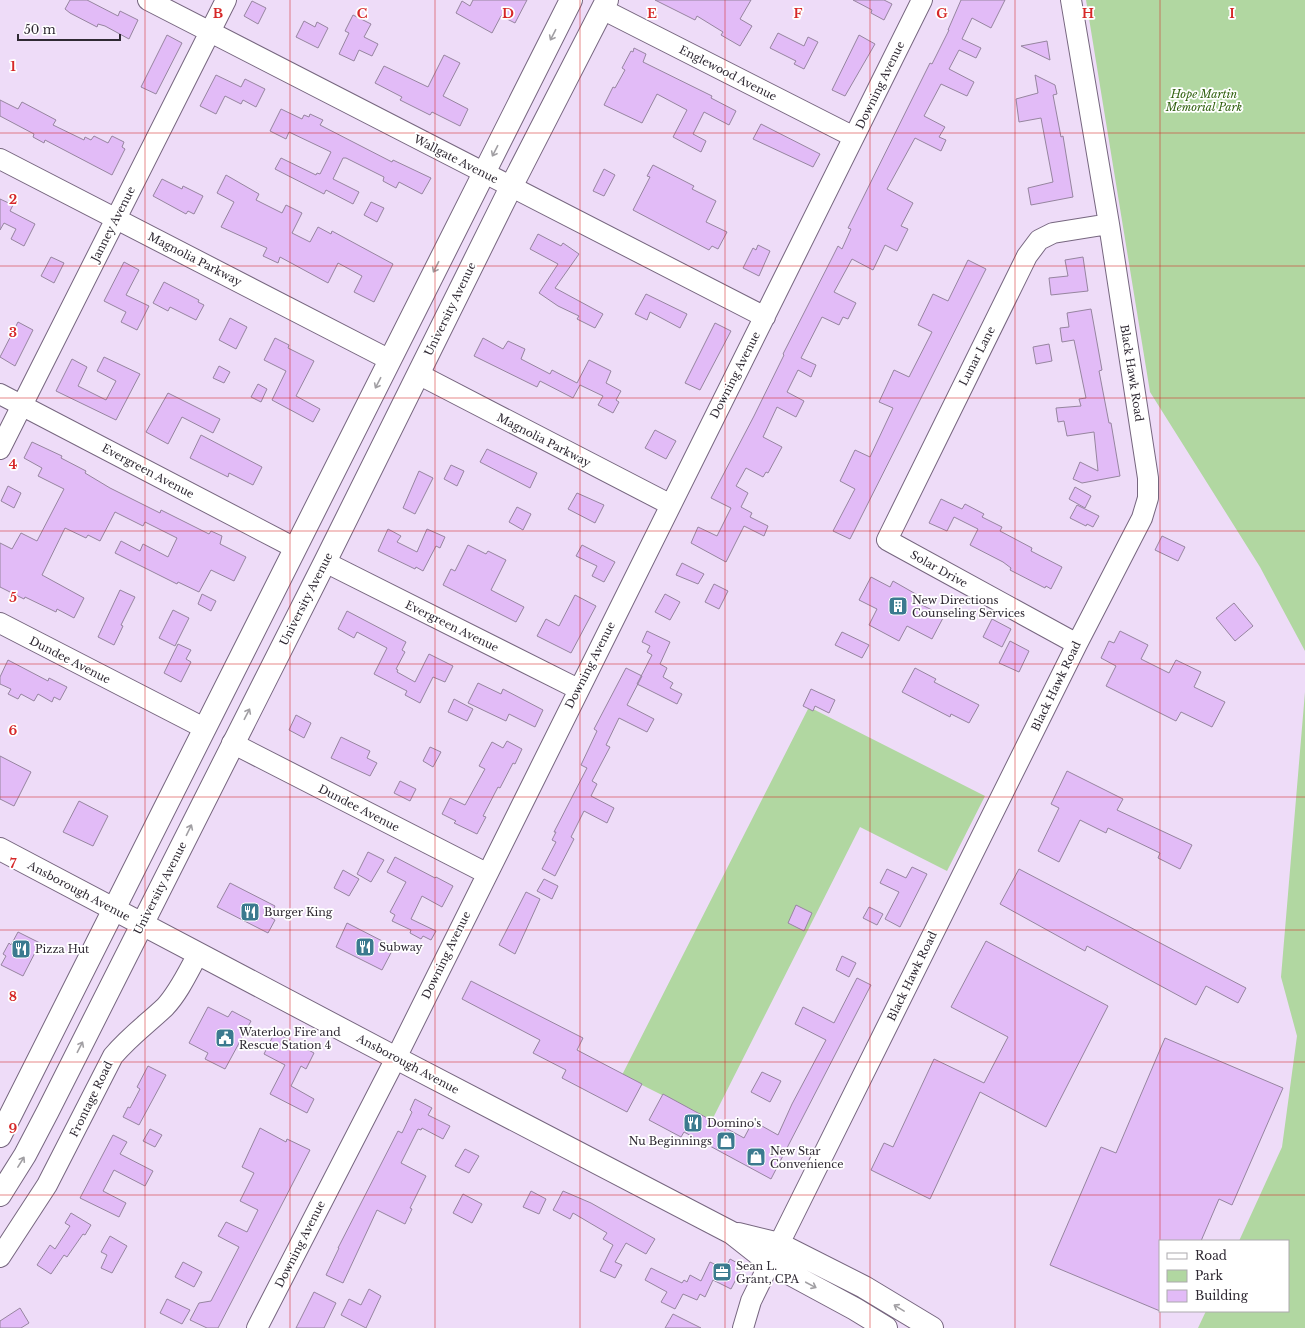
<svg xmlns="http://www.w3.org/2000/svg" width="1305" height="1328" font-family="'Libre Baskerville',serif">
  <rect width="100%" height="100%" fill="#eedcf8"/>
  <!-- green -->
  <path fill="#b1d7a1" d="M1086,0H1305V651L1260,567L1150,392Z
    M1305,692V1328H1198L1206,1311H1288V1241H1239L1282,1147L1297,1036L1281,977Z
    M809,707L985,796L947,871L860,827L712,1120L622,1075Z"/>
  <!-- building -->
  <path fill="#e2bbf7" stroke="#96859f" d="M70,0H87L118,16L120,11L138,20L129,39L105,26L98,24L97,27L70,13L65,9Z
    M473,0H527L515,23L501,16L492,33L456,13L462,1L470,6Z
    M655,0H751L740,19L752,26L740,46L721,35L723,32L697,16L695,20Z
    M853,0H884L892,4L884,20L871,13L872,10Z
    M961,0H1005L991,28L972,18L962,39L981,48L976,58L959,50L949,69L974,82L967,96L941,84L924,116L945,127L939,137L946,140L941,151L915,138L887,189L913,203L901,226L908,229L897,251L885,245L873,270L852,259L834,292L856,303L848,319L843,317L839,325L822,317L801,358L816,365L811,377L798,370L787,392L804,401L796,417L777,407L763,437L782,447L768,473L766,472L763,477L746,468L736,486L748,493L741,507L752,513L750,517L768,526L764,536L744,526L726,562L691,543L698,527L717,536L731,508L711,498L754,416L784,355L783,354L832,258L838,246L842,249L851,229L848,228L930,63L932,64L949,30H948Z
    M252,1L266,8L258,24L244,16Z
    M353,15L371,24L364,37L378,44L372,56L359,50L354,61L339,54L349,33L345,31Z
    M304,21L315,27L317,22L328,28L318,48L296,37Z
    M778,33L804,46L808,37L818,42L804,69L794,64L796,61L770,48Z
    M167,35L182,43L156,94L141,87Z
    M859,35L875,44L845,96L832,90Z
    M1047,41L1050,60L1021,46Z
    M634,48L646,54L643,62L712,96L711,98L736,111L729,125L704,112L693,134L706,141L701,152L673,137L687,110L657,94L642,123L604,105L613,87L615,88L625,70L622,68L631,51L633,52Z
    M444,55L460,63L443,96L468,109L460,126L432,112L430,115L400,100L402,97L375,83L384,66L428,87Z
    M216,75L241,87L245,79L265,89L256,107L243,100L241,104L225,96L216,114L200,106Z
    M1035,75L1055,85L1057,94L1053,95L1061,137L1063,136L1073,197L1031,205L1028,188L1053,182L1041,118L1019,122L1016,99L1038,93Z
    M0,100L18,109L22,102L56,120L53,125L84,140L85,137L91,140L94,136L108,143L112,136L124,142L122,147L125,149L112,175L45,140L44,143L33,137L34,134L0,116Z
    M281,109L302,119L304,115L309,117L310,114L323,120L320,125L392,162L393,160L431,178L422,194L399,182L396,188L383,181L384,177L346,158H343L333,179L359,192L353,204L326,190L324,194L275,169L281,158L316,175L317,173L320,174L331,152L289,132L286,139L270,131Z
    M761,124L820,154L813,167L753,139Z
    M653,165L694,186L692,189L716,201L706,222L727,232L718,249L712,246L709,250L633,210L650,177L647,176Z
    M604,169L615,175L604,196L593,191Z
    M226,175L259,194L256,200L282,213L286,205L302,213L292,233L310,242L318,227L331,234L332,231L393,264L374,302L354,292L362,276L338,263L328,283L280,257L278,263L263,256L267,248L221,227L234,202L217,193Z
    M162,179L182,189L183,186L203,196L194,214L188,211L186,214L153,196Z
    M0,199L13,205L10,211L35,224L24,246L11,239L16,229L4,223L0,230Z
    M371,202L384,208L377,222L364,215Z
    M538,234L561,246L563,243L579,254L555,288L603,314L595,328L577,319L579,316L558,306L539,293L558,264L530,249Z
    M758,245L770,251L759,276L743,268L753,248L756,250Z
    M51,257L64,263L54,283L41,276Z
    M1083,257L1088,291L1051,295L1049,278L1068,276L1065,260Z
    M968,260L986,269L850,539L833,531L855,489L840,481L855,450L870,457L893,408L879,402L894,370L909,377L932,332L918,325L933,294L948,301Z
    M124,262L139,270L126,295L149,306L137,330L121,322L126,312L104,301Z
    M164,282L199,300L198,302L204,305L196,320L170,307L168,311L153,303Z
    M646,294L687,314L680,328L650,312L647,320L635,314Z
    M1091,309L1102,370L1099,371L1109,423H1111L1120,476L1082,483L1073,479L1080,462L1098,471L1094,432L1067,436L1064,421L1058,422L1056,408L1081,406L1079,399L1086,398L1074,340L1062,342L1060,328L1069,327L1067,313Z
    M230,318L247,327L236,349L219,340Z
    M18,322L33,330L15,366L0,357Z
    M715,323L731,331L700,390L685,383Z
    M275,338L289,345L288,348L314,361L296,396L320,409L313,422L272,400L286,371L264,360Z
    M483,338L503,349L508,341L525,349L521,359L550,374L552,370L577,383L589,360L611,371L606,383L621,391L616,400L619,402L613,413L598,405L603,396L580,385L573,398L540,381L537,387L474,356Z
    M1049,344L1052,361L1036,364L1033,347Z
    M104,357L140,374L116,420L56,391L72,359L87,367L78,386L106,400L116,381L97,371Z
    M219,366L230,372L224,383L213,378Z
    M258,384L267,389L261,402L251,397Z
    M168,393L220,419L213,433L182,417L168,444L146,432Z
    M655,430L676,441L666,459L645,448Z
    M201,435L262,467L253,485L229,473L228,477L190,458Z
    M32,442L62,456L61,458L86,471L85,473L110,488L160,513L161,510L209,534L211,531L222,536L220,544L246,557L234,581L211,570L199,592L178,582L177,584L115,553L121,541L140,551L143,544L168,557L177,538L145,522L143,526L115,512L100,541L88,535L86,538L65,528L42,575L84,598L74,618L57,609L56,612L25,597L24,599L0,587V543L12,549L21,533L37,541L64,489L38,476L42,468L24,458Z
    M487,449L537,473L530,488L480,462Z
    M451,465L464,471L457,486L444,479Z
    M419,471L433,478L415,514L403,508Z
    M8,486L21,493L14,508L1,501Z
    M1075,487L1091,496L1085,508L1069,499Z
    M577,493L604,505L595,523L568,509Z
    M941,499L962,509L965,504L984,514L982,517L1002,527L1000,531L1032,548L1031,551L1062,567L1051,589L1046,586L1045,588L1010,570L1011,568L1003,562L970,545L978,529L954,517L947,531L929,523Z
    M1077,505L1099,516L1093,527L1087,524L1086,526L1070,518Z
    M517,507L531,514L523,530L509,522Z
    M388,529L401,536L397,542L417,552L427,529L445,537L440,548L436,546L423,571L416,567L415,569L378,551Z
    M1162,536L1185,547L1178,561L1155,550Z
    M468,545L486,554L488,551L506,560L491,590L524,607L516,622L443,585L451,569L455,571Z
    M582,545L615,562L604,582L592,576L597,566L576,556Z
    M682,563L704,574L698,584L676,575Z
    M871,577L890,587L893,581L921,597L918,603L944,616L932,639L907,626L899,641L869,625L877,609L859,600Z
    M714,584L728,591L719,609L705,602Z
    M120,590L135,597L121,625L123,626L114,645L98,637Z
    M202,594L216,601L211,611L198,604Z
    M665,594L680,602L670,620L655,612Z
    M575,595L596,606L571,653L537,636L546,619L559,626Z
    M1234,603L1253,626L1235,641L1216,618Z
    M173,610L189,618L175,646L159,638Z
    M347,611L406,642L402,650L405,652L396,669L398,670L397,672L415,682L429,654L453,666L445,682L433,677L420,703L405,695L407,691L374,674L387,648L357,632L354,638L338,629Z
    M992,619L1011,629L1002,647L983,637Z
    M647,631L670,642L660,664L667,668L663,677L673,683L670,688L682,694L677,704L637,684L652,655L647,652L650,646L642,642Z
    M1120,631L1148,645L1141,659L1169,673L1176,660L1201,672L1194,687L1225,702L1212,727L1181,712L1176,721L1106,686L1116,666L1101,658L1109,641L1114,643Z
    M842,632L869,645L862,658L835,645Z
    M1010,641L1029,651L1019,672L999,663Z
    M178,644L191,650L186,659L191,662L181,682L164,673Z
    M8,660L48,681L49,678L67,687L60,700L54,697L52,702L38,694L34,701L21,694L18,699L8,694L11,689L0,684V677Z
    M626,668L642,676L627,705L654,719L647,732L619,718L606,745L610,747L592,781L597,784L591,796L614,808L607,823L584,811L571,837L574,839L555,876L542,869L556,842L552,840L556,832H554L587,768L581,765L597,731L594,729Z
    M915,668L936,679L934,682L979,705L969,723L951,714L950,717L902,692Z
    M478,683L501,694L503,689L543,710L535,727L509,714L506,721L468,703Z
    M811,689L835,700L829,713L815,706L813,711L803,706Z
    M454,699L473,709L467,721L448,712Z
    M296,715L311,723L304,738L289,730Z
    M341,737L370,751L367,758L377,763L370,776L331,758Z
    M507,741L522,749L515,764L513,763L500,788L498,787L483,816L486,817L477,834L454,823L456,821L442,814L450,798L465,805L485,769L479,766L492,742L503,748Z
    M430,747L441,752L433,767L423,761Z
    M0,756L31,772L14,806L0,799Z
    M1067,771L1123,799L1117,810L1192,845L1180,869L1158,858L1160,853L1108,828L1106,833L1080,820L1059,862L1038,851L1059,808L1051,804Z
    M400,781L416,789L410,801L394,793Z
    M79,801L108,816L93,846L63,832Z
    M368,852L384,860L371,882L357,874Z
    M395,857L435,878L436,877L453,886L442,907L422,896L411,919L436,931L431,940L423,936L421,939L410,933L411,930L392,921L395,915L390,912L406,882L387,872Z
    M912,867L927,874L900,927L885,919L899,892L880,883L887,869L906,878Z
    M1019,869L1246,988L1238,1003L1206,986L1196,1005L1087,946L1085,951L1000,904Z
    M343,870L359,879L349,896L334,888Z
    M544,879L558,886L552,899L537,891Z
    M230,883L275,906L270,917L275,920L268,933L217,907Z
    M526,892L540,899L515,954L499,945Z
    M796,905L812,913L804,931L788,923Z
    M869,907L883,914L877,925L863,918Z
    M347,923L394,947L382,970L336,947Z
    M18,932L40,943L23,976L1,965L6,956L3,954L9,943L11,945Z
    M986,941L1108,1006L1046,1127L980,1092L930,1199L871,1170L884,1143L893,1147L934,1059L984,1083L1008,1037L951,1007Z
    M842,956L856,963L849,977L836,970Z
    M857,978L871,985L771,1179L684,1132L681,1137L649,1120L663,1094L744,1138L753,1121L778,1135L792,1104L826,1040L795,1024L803,1007L834,1023Z
    M471,981L583,1038L577,1050L642,1084L627,1112L562,1078L566,1070L533,1053L540,1040L462,999Z
    M208,1007L228,1017L232,1011L251,1021L225,1069L205,1059L208,1053L189,1043Z
    M275,1032L314,1053L306,1069L301,1066L291,1086L314,1099L307,1113L270,1094L285,1065L264,1054Z
    M1165,1038L1283,1088L1232,1205L1219,1199L1201,1241H1160V1311L1050,1265L1101,1147L1116,1153Z
    M148,1066L166,1075L139,1125L123,1117L128,1107L130,1108L140,1089L137,1087Z
    M762,1072L781,1081L770,1102L751,1092Z
    M415,1099L432,1108L428,1115L450,1126L443,1139L422,1128L421,1130L418,1129L401,1163L426,1176L410,1208L412,1209L405,1224L377,1210L343,1283L326,1275L339,1248H338L398,1131L402,1133L412,1112L410,1110Z
    M260,1128L286,1142L287,1139L310,1150L218,1328H207L190,1320L199,1303L211,1301L239,1247L218,1236L226,1222L247,1232L258,1210L240,1201L254,1173L242,1167Z
    M150,1129L162,1135L155,1147L143,1141Z
    M113,1135L127,1142L120,1154L153,1171L145,1186L114,1170L103,1191L126,1203L119,1217L80,1198Z
    M465,1149L479,1156L469,1173L455,1166Z
    M531,1191L546,1199L539,1214L523,1207Z
    M563,1191L591,1203L655,1239L646,1254L626,1243L615,1262L622,1265L615,1278L600,1271L613,1245L603,1239L607,1233L573,1213L570,1219L553,1210Z
    M463,1194L482,1204L472,1223L453,1213Z
    M71,1213L91,1225L85,1235L83,1234L67,1257L64,1255L51,1274L37,1265L50,1245L55,1249L70,1226L65,1223Z
    M110,1236L127,1246L112,1273L101,1268L107,1255L101,1252Z
    M730,1259L743,1266L731,1289L713,1280L705,1297L700,1294L697,1300L683,1294L675,1309L661,1302L667,1292L645,1280L651,1268L682,1283L684,1280L687,1282L690,1275L701,1281L710,1262L725,1269Z
    M183,1262L202,1272L194,1287L175,1277Z
    M369,1289L381,1296L366,1328L341,1315L349,1299L361,1305Z
    M314,1292L336,1303L324,1328H296Z
    M167,1299L190,1310L182,1324L160,1313Z
    M20,1308L29,1323L21,1328H0V1321Z
    M673,1314L701,1328H665Z"/>
  <g fill="none" stroke-linecap="round" stroke-linejoin="round">
    <!-- minor casing -->
    <g stroke="#76667f" stroke-width="22">
      <path id="minor" d="M148,0L765,317
        M602,9L854,137
        M0,159L390,360
        M418,374L671,505
        M0,394L295,548
        M0,449L226,0
        M325,562L578,689
        M0,623L204,728
        M1077,644L887,540L1027,256L1039,240L1053,233L1109,224
        M232,743L486,873
        M0,1257L47,1185L113,1056C130,1036 147,1024 165,1007C179,992 188,972 198,954
        M257,1328L396,1058L922,0
        M743,1328L751,1301L779,1244L1077,644L1142,518L1148,498V478L1109,224L1071,0"/>
    </g>
    <!-- major casing -->
    <g stroke="#76667f" stroke-width="24">
      <path id="major" d="M0,849L396,1058L732,1233L770,1263L855,1309L886,1328
        M0,1136L571,0
        M0,1195L25,1155L48,1111L325,562L511,187L607,0
        M738,1234L779,1244L864,1287L932,1328"/>
    </g>
    <!-- minor -->
    <use href="#minor" stroke="#fff" stroke-width="20"/>
    <!-- major -->
    <use href="#major" stroke="#fff" stroke-width="22"/>
  </g>
  <!-- one-way arrows -->
  <defs><path id="oneway-shaft" d="M-6 0H5M1.5-3L5.5 0L1.5 3" fill="none" stroke-width="1.6" stroke-linecap="round" stroke-linejoin="round"/></defs>
  <g stroke="#a19fa3">
    <use href="#oneway-shaft" transform="translate(553 35) rotate(117)"/>
    <use href="#oneway-shaft" transform="translate(495 151) rotate(117)"/>
    <use href="#oneway-shaft" transform="translate(436 267) rotate(117)"/>
    <use href="#oneway-shaft" transform="translate(378 383) rotate(117)"/>
    <use href="#oneway-shaft" transform="translate(247 714) rotate(-63)"/>
    <use href="#oneway-shaft" transform="translate(189 830) rotate(-64)"/>
    <use href="#oneway-shaft" transform="translate(80 1047) rotate(-63)"/>
    <use href="#oneway-shaft" transform="translate(21 1162) rotate(-58)"/>
    <use href="#oneway-shaft" transform="translate(811 1285) rotate(28)"/>
    <use href="#oneway-shaft" transform="translate(899 1308) rotate(-149)"/>
  </g>
  <!-- grid -->
  <path fill="none" stroke="#d62828" stroke-width="1" stroke-opacity="0.55" d="M145,0V1328M290,0V1328M435,0V1328M580,0V1328M725,0V1328M870,0V1328M1015,0V1328M1160,0V1241M0,133H1305M0,266H1305M0,398H1305M0,531H1305M0,664H1305M0,797H1305M0,930H1305M0,1062H1305M0,1195H1305M1160,1241V1311M1160,1311V1328"/>
  <!-- icons -->
  <defs>
    <g id="building-square" transform="scale(1)"><rect x="-9" y="-9" width="18" height="18" rx="4" fill="#3b7a8f" stroke="#fff"/><path d="M-4-6H4V6H1V3H-1V6H-4ZM-2.5-4.3h1.7v1.8h-1.7ZM.8-4.3h1.7v1.8H.8ZM-2.5-1h1.7V.8h-1.7ZM.8-1h1.7V.8H.8Z" fill="#fff"/></g>
    <g id="restaurant-square" transform="scale(1)"><rect x="-9" y="-9" width="18" height="18" rx="4" fill="#3b7a8f" stroke="#fff"/><path d="M-5-6h1v4h1v-4h1v4h1v-4h1v5L-1.5 .5V6h-2V.5L-5-1ZM5-6V6H3V1.5H1.5Q1.5-4 5-6Z" fill="#fff"/></g>
    <g id="civic-square" transform="scale(1)"><rect x="-9" y="-9" width="18" height="18" rx="4" fill="#3b7a8f" stroke="#fff"/><path d="M-.6-6.5H3V-4.5H.6V-3L4-1V1h2V6H-6V1h2V-1L-.6-3ZM-1.2 2.5V6h2.4V2.5Z" fill="#fff"/></g>
    <g id="shop-square" transform="scale(1)"><rect x="-9" y="-9" width="18" height="18" rx="4" fill="#3b7a8f" stroke="#fff"/><path d="M-5-2.5h2.3a2.7 3.5 0 0 1 5.4 0H5L5.5 6h-11ZM-1.5-2.5h3a1.5 2.3 0 0 0-3 0Z" fill="#fff"/></g>
    <g id="office-square" transform="scale(1)"><rect x="-9" y="-9" width="18" height="18" rx="4" fill="#3b7a8f" stroke="#fff"/><path d="M-6-3h4V-5.5h4V-3h4V5H-6ZM-1-4.5V-3h2v-1.5ZM-6 0V1H6V0Z" fill="#fff"/></g>
  </defs>
  <g fill-rule="evenodd">
    <use href="#building-square" x="898" y="606"/>
    <use href="#restaurant-square" x="250" y="912"/>
    <use href="#restaurant-square" x="365" y="947"/>
    <use href="#restaurant-square" x="21" y="949"/>
    <use href="#civic-square" x="225" y="1038"/>
    <use href="#restaurant-square" x="693" y="1123"/>
    <use href="#shop-square" x="726" y="1141"/>
    <use href="#shop-square" x="756" y="1157"/>
    <use href="#office-square" x="722" y="1272"/>
  </g>
  <g text-anchor="middle" stroke-width="3.5" stroke-linejoin="round" paint-order="stroke">
    <!-- street labels -->
    <g font-size="11" fill="#2f2933" stroke="#fff">
      <text transform="translate(728 73) rotate(27)" y="4">Englewood Avenue</text>
      <text transform="translate(880 85) rotate(-64)" y="4">Downing Avenue</text>
      <text transform="translate(456 159) rotate(27)" y="4">Wallgate Avenue</text>
      <text transform="translate(113 224) rotate(-63)" y="4">Janney Avenue</text>
      <text transform="translate(195 259) rotate(27)" y="4">Magnolia Parkway</text>
      <text transform="translate(450 309) rotate(-64)" y="4">University Avenue</text>
      <text transform="translate(977 356) rotate(-63)" y="4">Lunar Lane</text>
      <text transform="translate(1132 373) rotate(81)" y="4">Black Hawk Road</text>
      <text transform="translate(735 375) rotate(-63)" y="4">Downing Avenue</text>
      <text transform="translate(544 440) rotate(27)" y="4">Magnolia Parkway</text>
      <text transform="translate(148 471) rotate(28)" y="4">Evergreen Avenue</text>
      <text transform="translate(939 569) rotate(29)" y="4">Solar Drive</text>
      <text transform="translate(306 599) rotate(-63)" y="4">University Avenue</text>
      <text transform="translate(452 626) rotate(26)" y="4">Evergreen Avenue</text>
      <text transform="translate(70 660) rotate(27)" y="4">Dundee Avenue</text>
      <text transform="translate(590 665) rotate(-63)" y="4">Downing Avenue</text>
      <text transform="translate(1056 686) rotate(-64)" y="4">Black Hawk Road</text>
      <text transform="translate(359 808) rotate(27)" y="4">Dundee Avenue</text>
      <text transform="translate(160 888) rotate(-63)" y="4">University Avenue</text>
      <text transform="translate(79 891) rotate(28)" y="4">Ansborough Avenue</text>
      <text transform="translate(446 955) rotate(-64)" y="4">Downing Avenue</text>
      <text transform="translate(912 976) rotate(-64)" y="4">Black Hawk Road</text>
      <text transform="translate(408 1064) rotate(28)" y="4">Ansborough Avenue</text>
      <text transform="translate(91 1099) rotate(-64)" y="4">Frontage Road</text>
      <text transform="translate(300 1244) rotate(-63)" y="4">Downing Avenue</text>
    </g>
    <!-- park labels -->
    <g font-size="11" font-style="italic" fill="#2f600e" stroke="#fff">
      <text x="1204" y="98">Hope Martin<tspan x="1204" dy="13">Memorial Park</tspan></text>
    </g>
    <!-- poi labels -->
    <g font-size="11" fill="#2f2933" stroke="#fff" text-anchor="start">
      <text x="912" y="604">New Directions<tspan x="912" dy="13">Counseling Services</tspan></text>
      <text x="264" y="916">Burger King</text>
      <text x="379" y="951">Subway</text>
      <text x="35" y="953">Pizza Hut</text>
      <text x="239" y="1036">Waterloo Fire and<tspan x="239" dy="13">Rescue Station 4</tspan></text>
      <text x="707" y="1127">Domino's</text>
      <text x="712" y="1145" text-anchor="end">Nu Beginnings</text>
      <text x="770" y="1155">New Star<tspan x="770" dy="13">Convenience</tspan></text>
      <text x="736" y="1270">Sean L.<tspan x="736" dy="13">Grant, CPA</tspan></text>
    </g>
  </g>
  <g font-size="13" text-anchor="middle" font-weight="bold" fill="#d62828" stroke="#fff" stroke-width="3.5" stroke-linejoin="round" paint-order="stroke">
    <text x="218" y="18">B</text>
    <text x="362" y="18">C</text>
    <text x="508" y="18">D</text>
    <text x="652" y="18">E</text>
    <text x="798" y="18">F</text>
    <text x="942" y="18">G</text>
    <text x="1088" y="18">H</text>
    <text x="1232" y="18">I</text>
    <text x="13" y="71">1</text>
    <text x="13" y="204">2</text>
    <text x="13" y="337">3</text>
    <text x="13" y="469">4</text>
    <text x="13" y="602">5</text>
    <text x="13" y="735">6</text>
    <text x="13" y="868">7</text>
    <text x="13" y="1001">8</text>
    <text x="13" y="1133">9</text>
  </g>
  <!-- legend -->
  <rect x="1159" y="1240" width="130" height="72" fill="#ffffff" stroke="#aca9ad"/>
  <rect x="1167" y="1253" width="20" height="6" fill="#ffffff" stroke="#aca9ad"/>
  <text x="1195" y="1260" font-size="12" fill="#2f2933">Road</text>
  <rect x="1167" y="1270" width="20" height="12" fill="#b1d7a1" stroke="#aca9ad"/>
  <text x="1195" y="1280" font-size="12" fill="#2f2933">Park</text>
  <rect x="1167" y="1290" width="20" height="12" fill="#e2bbf7" stroke="#aca9ad"/>
  <text x="1195" y="1300" font-size="12" fill="#2f2933">Building</text>
  <!-- scale -->
  <path d="M18 34v6h102v-6" fill="none" stroke="#2f2933" stroke-width="2"/>
  <text x="24" y="34" font-size="12" fill="#2f2933" stroke="#ffffff" stroke-width="3" paint-order="stroke">50 m</text>
</svg>
